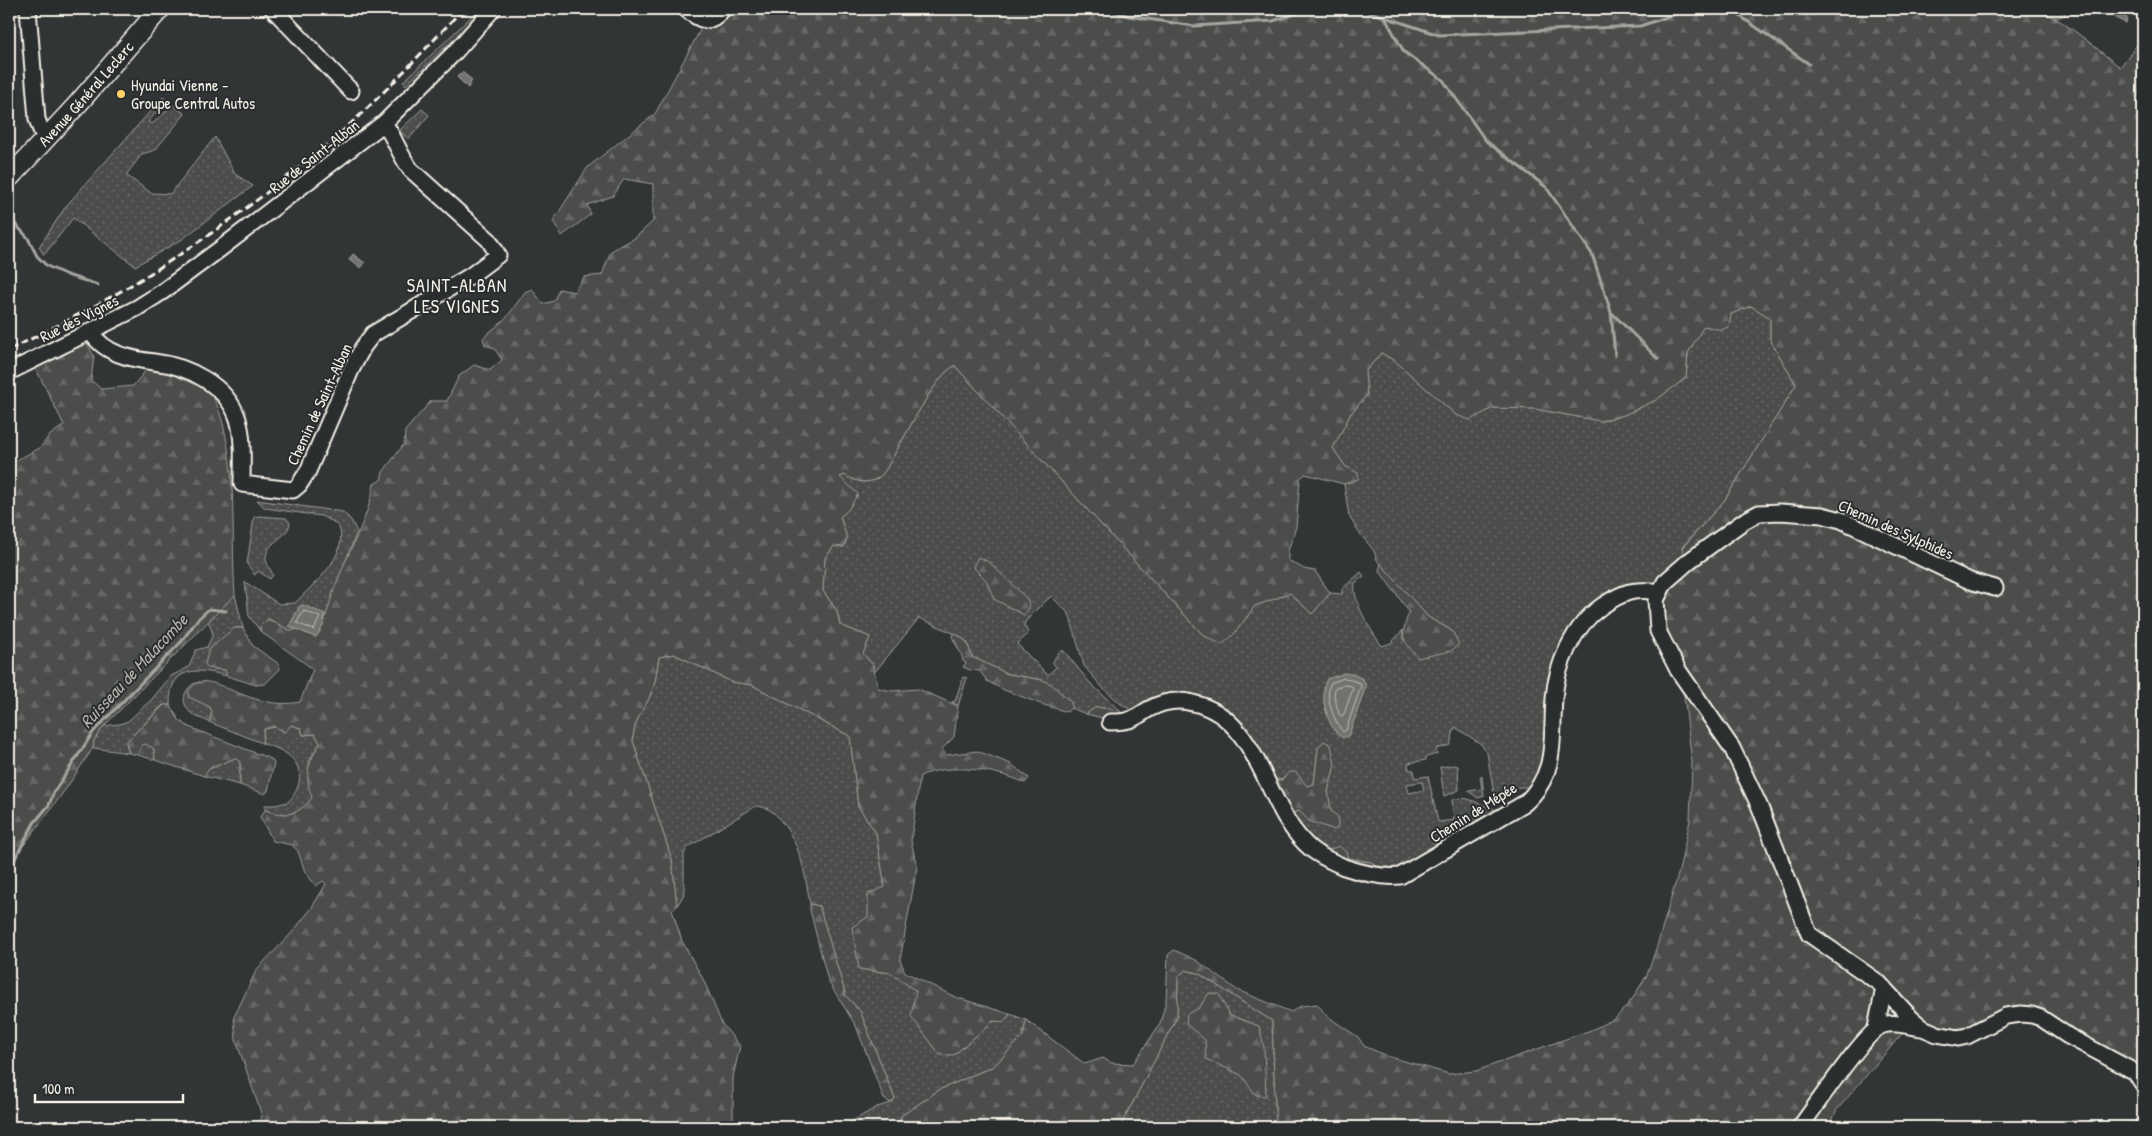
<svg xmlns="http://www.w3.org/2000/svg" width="2152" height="1136" font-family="'Patrick Hand',sans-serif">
  <defs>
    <pattern id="grass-dots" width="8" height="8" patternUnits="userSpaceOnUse" patternTransform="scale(1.25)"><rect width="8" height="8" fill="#4b4d4c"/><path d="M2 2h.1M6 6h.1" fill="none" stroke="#666766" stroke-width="1.8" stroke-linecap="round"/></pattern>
    <pattern id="forest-firs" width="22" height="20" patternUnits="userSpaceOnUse" patternTransform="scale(1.25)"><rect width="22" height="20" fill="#4b4d4c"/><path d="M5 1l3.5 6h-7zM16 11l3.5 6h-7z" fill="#666766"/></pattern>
  </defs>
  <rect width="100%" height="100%" fill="#323535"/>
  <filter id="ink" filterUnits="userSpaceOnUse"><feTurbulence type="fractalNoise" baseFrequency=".02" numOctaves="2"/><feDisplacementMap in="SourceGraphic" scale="10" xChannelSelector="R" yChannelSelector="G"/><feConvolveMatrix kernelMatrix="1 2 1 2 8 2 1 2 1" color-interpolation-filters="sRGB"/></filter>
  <g filter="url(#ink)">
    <!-- grass -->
    <path fill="url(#grass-dots)" stroke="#a09f9a" fill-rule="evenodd" d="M479,9H487L452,47L448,44L406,85L403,82Z
      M2031,9H2063L2065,15L2057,18Z
      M163,97L166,100L148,122L152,124L173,105L185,114L155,150L142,154L126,175L151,193L170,194L215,137L235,174L253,186L181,240L135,266L73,218L44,255L39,247L66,206Z
      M422,109L429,115L409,139L400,132L401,129Z
      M1751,306L1770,318V339L1796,385L1724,501L1682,547L1685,559L1657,588L1641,585L1572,632L1550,738L1535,787H1520L1495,799L1487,753L1481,744L1455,727L1450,745L1436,749L1437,754L1426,757V760L1408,763L1409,770H1414L1415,778L1428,776L1438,822L1454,820L1452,800C1466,794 1480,805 1494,809L1496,814L1403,871L1379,868L1371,862L1326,854L1288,814L1299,811H1331L1328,791L1335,765L1318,748L1314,784L1307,786L1289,772L1282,780H1270L1216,706L1133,711L1121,704L1103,688L1084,666L1069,614L1051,596L1025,622L1024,626L1029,633L1017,644L1048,675L1056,667L1052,662L1060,651H1064L1090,683L1119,710L1096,707L1086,714L1071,708L1072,707L1043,680L1008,674L972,657L967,642L960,636L919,618L874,673L873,665L863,654L870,637L840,625L837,611L823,591L825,558L834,546L844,547L847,538L840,517L848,510L840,477L845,475C854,481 864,484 874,480C883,477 887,467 891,460C903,441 937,371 955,366L1203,635L1234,634L1255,606L1290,593L1312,614L1330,593L1342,594V589L1361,572L1364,576L1355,583C1352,601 1371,631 1382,646L1391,643L1403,630V640L1452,631L1428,617L1377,560L1374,551L1358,531L1349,516L1344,484L1358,479L1345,466L1333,448L1351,413L1367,395L1365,372L1381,353L1395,361L1456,415L1470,419L1493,408L1535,409L1601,421L1624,415L1656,400L1686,378L1688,353L1704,325L1729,326L1731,314ZM1422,782L1424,790L1409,793L1407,784Z
      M257,500L343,512L351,520L357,532L336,585L326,617L325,614L290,626L297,629L291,631L269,619L260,627L261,632L249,616L245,582L279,604L295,603C313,584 349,557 339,527L332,521L321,516L265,508Z
      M258,516L286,518L290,523C288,539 265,541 266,560C267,565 271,570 273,575L270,579L258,571L255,575L247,564L254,517Z
      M235,595L243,628H234L208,668L225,670L227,676C198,668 169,665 170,705H163L126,742L129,753L93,748L94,740L104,726L120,724L128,721L152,699L171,676L189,667L196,650L207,647L213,634L208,620Z
      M674,654L732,682L752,685L850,736L858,806L876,833L885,888L868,918L859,969L891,973L917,991L954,1055L993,1021L1004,1022L1010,1014L1026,1020L1023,1036L994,1066L939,1090L901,1116L898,1127H842L877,1107L891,1103L895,1099L860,1011L846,996L819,906L810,904C805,875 802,849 784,825C776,814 770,807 756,806L687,848L684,854V894L677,906L672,860L633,741C633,718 646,709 653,689C656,679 657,668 659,657Z
      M963,677L967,678L958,706L952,702L955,701Z
      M200,682L193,686L188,692L210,706L212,712L209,722C203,719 196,717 191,713C178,702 185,684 200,682Z
      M291,725L301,728L303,735L315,734L320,743L309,761L312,798C297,816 287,817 265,810V805H275L288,802C302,788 305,767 287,754C280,749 270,746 262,743L264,729Z
      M146,743L154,749L155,760L138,755L142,745Z
      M235,758L240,762V785L204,776L209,769Z
      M1455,765L1458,766L1459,790L1444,796L1440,767Z
      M1480,776H1482L1484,796L1478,798L1468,791L1482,789Z
      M1185,970L1198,973L1272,1021L1276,1127H1120L1177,1017L1178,977Z"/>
    <!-- forest -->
    <path fill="url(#forest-firs)" stroke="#a09f9a" d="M727,9H2008L2011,14C2014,12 2018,9 2021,9C2049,3 2098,51 2120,67L2143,37V106L2138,110L2143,127V1074L2032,1011L1961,1032L1906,1029L1836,1111L1830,1127H1276L1272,1021L1198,973L1185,970L1178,977L1177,1017L1120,1127H898L901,1116L939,1090L994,1066L1023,1036L1026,1020L1085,1064L1103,1058L1111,1063L1133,1064L1160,1024L1166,1001L1168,955L1174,950L1196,960L1237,990L1291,1012L1301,1006L1317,1004L1328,1017L1358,1037L1364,1046L1387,1056L1449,1074L1476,1071L1591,1030L1616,1018L1633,998L1647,975L1658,943L1679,871L1690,820L1692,762L1681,671L1661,621L1664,595L1686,565L1682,548L1724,501L1796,385L1770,339V318L1751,306L1731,314L1729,326L1722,330L1704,326L1688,353L1686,378L1656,400L1624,415L1600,421L1535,409L1493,408L1470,420L1456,415L1395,361L1381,353L1365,372L1367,395L1351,413L1333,448L1345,466L1358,473V479L1344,484L1305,474L1300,479L1296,527L1288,551V560L1304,569L1315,571L1330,593L1312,614L1290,593L1255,606L1234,634L1222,645L1203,635L955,366C937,371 903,441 891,460C887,467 883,477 874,480C864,484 854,481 845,475L840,477L858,494L848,510L840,517L847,538L844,547L834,546L825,558L823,591L837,611L840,625L870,637L863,654L873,665L878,688L892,691L918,689L958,706L954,737L942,749L946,755L977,751L1011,764L1029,778L1025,783C996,769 949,763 920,776L911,841L917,867L900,960L905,972L955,997L1010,1014L1004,1022L993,1021L954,1055H940L911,1016L916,991L891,973L859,969L852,927L868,917V894L885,887L876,833L858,806L850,736L752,685L732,682L674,654L659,657C657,668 656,679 653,689C646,709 633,718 633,741L672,860L677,906L672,910L682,941L704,981L722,1024L740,1046L733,1077V1127H257L262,1116L236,1040L234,1017L257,969L290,935L311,909L326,884L323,881L316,886L305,872L298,851L292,845L273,841L260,817L265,810C287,817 297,816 312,798C304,775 308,763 320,743L315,734L303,735L301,728L291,725L285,732L273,726L264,729L262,743L209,722L212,712L210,707L189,697L188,692C192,687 194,683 200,682C210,680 221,686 231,690C253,699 275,707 300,702L313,669L261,632L260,627L268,619L291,631L297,629L315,637C327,621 329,602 336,584C348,552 369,517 374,484L381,480L383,472L404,444L405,431L431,401H447L459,376L474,365L490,370L502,360L494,348L485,345L483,338L507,317L525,292L532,289L543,304L554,301L559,289L574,292L584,277L602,275L611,251L635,238L653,221V184L624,179L613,196L587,205L591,214L562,236L553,221L588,167L655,114L699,32L706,23Z
      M2063,9H2107L2065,15Z
      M86,342L94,356L91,380L101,389L133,386L147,369L164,370L208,386C241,444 230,529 235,595L104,726L94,740L93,748L65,790L9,865V464L40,448L49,436L64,425L34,365L76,345Z
      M978,557L989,562L1027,599L1030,607L1024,615L994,599L986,580L973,567Z
      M1381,564L1428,617L1452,631L1459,644L1451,651L1418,658C1401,637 1400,639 1409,612L1379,570Z
      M234,628H243L253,646L279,664L280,669L265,684L256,685L227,676L225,670L208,668L205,664L209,649Z
      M955,633L967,642L972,657L1008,674L1043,680L1051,684L1071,702L1072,707L1067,712L1041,704L1004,690L987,681L980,671L970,670L963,667L966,663L963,661C962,652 955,645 952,636Z
      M164,705H170L179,720L189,727L271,759L274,763L268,791L265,794L240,785V762L235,758L209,769L204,776L155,760L154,749L146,744L142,745L138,755L129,753L126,742Z
      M1096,707L1119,710L1125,716L1110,720L1086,714Z
      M1324,741L1331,745L1335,765L1328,791L1331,811L1338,817V826L1335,830L1309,821L1299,811L1288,814L1270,780H1282L1289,772H1296L1307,786L1314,784L1318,748Z
      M1339,846L1346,852L1348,859L1371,862L1395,883C1367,886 1344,879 1322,862L1331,849Z
      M810,904L819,906L846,996L860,1011L895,1099L891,1103L884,1099L856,1026L828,981L810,910Z
      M1209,993L1219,994L1229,1015L1259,1026L1264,1047L1266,1096L1256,1095L1241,1075L1206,1059L1205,1040L1186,1024L1187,1014L1199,1008Z"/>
    <!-- water -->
    <path fill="#727370" stroke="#a6a5a0" d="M2118,9L2122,10L2121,14L2127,18L2126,23L2115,18Z
      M462,72L472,80L468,88L457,77Z
      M353,254L365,263L361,268L349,260Z
      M303,605L325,614L323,626L317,636L315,637L289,626L300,606Z
      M1345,673L1355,675L1363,679L1366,686L1349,735L1343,738C1328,731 1318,693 1327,679Z"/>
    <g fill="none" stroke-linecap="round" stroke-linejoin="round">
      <!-- shore -->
      <path stroke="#c0bfb8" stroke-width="1" d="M304,611L320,617L314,630L297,623Z
        M1345,678L1360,683L1361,686L1346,730L1343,732C1335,723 1323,694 1331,683Z
        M1346,685L1352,686L1353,688L1344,714L1342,716L1339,714L1334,696L1335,688Z"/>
      <!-- stream -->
      <path stroke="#a6a5a0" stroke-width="3" d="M1107,9L1128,16L1194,26L1273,21L1310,9
        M1361,9L1439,35L1640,26L1691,9
        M1730,9L1809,64
        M1384,16L1404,52L1443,80L1486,141L1546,187L1592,254L1611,312L1658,359
        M9,217L28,238L37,256L47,266L67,275L98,285
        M114,302L120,306
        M1611,312L1615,356
        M9,870L34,823L49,805L54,792L94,731L181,642L198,619L209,609L226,611"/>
      <!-- minor casing -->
      <g stroke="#f4f1e8" stroke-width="19">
        <path id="minor" d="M28,9L37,119L41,130L48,138
          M273,9L351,91
          M686,9C701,21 709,26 723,9
          M91,332C104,354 131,359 154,362C188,366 227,385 238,419C244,440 242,463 242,484L293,490L299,485L308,471L351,370L363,347L373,334L470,276L498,255L489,240L411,170C400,156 395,138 384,123
          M9,372L137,308L162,292L220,249L384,123L455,52L493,9
          M1995,588L1970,581L1841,520L1822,515L1780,512L1759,513L1744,521L1689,561L1665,582L1656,600L1658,631L1678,670L1732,748L1759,805L1809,934L1879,983L1911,1018L1923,1028L1937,1034L1958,1038L1967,1036L2006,1016L2021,1014L2032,1015L2041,1018L2068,1036L2135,1072L2143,1084
          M1110,722C1117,722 1123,722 1129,720C1136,718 1142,713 1149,709C1162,702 1178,699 1193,703C1262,718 1263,809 1311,849C1321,857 1333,862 1344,867C1362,873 1381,878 1400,876L1525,803C1558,773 1551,739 1554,699C1556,666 1573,626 1602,606C1623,592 1633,588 1659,592
          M1876,1028L1884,988
          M1800,1127C1814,1109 1866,1030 1883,1025C1894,1021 1909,1026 1921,1028
          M2143,1127V1125"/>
      </g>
      <!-- major casing -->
      <g stroke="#f4f1e8" stroke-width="22">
        <g id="major">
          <path id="s1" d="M9,178L76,106L160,9"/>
        </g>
      </g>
      <!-- minor -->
      <use href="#minor" stroke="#2a2d2e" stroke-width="15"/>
      <!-- major -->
      <use href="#major" stroke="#2a2d2e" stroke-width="19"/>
      <!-- rail -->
      <path stroke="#f4f1e8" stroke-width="3" stroke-dasharray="8 4" stroke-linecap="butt" d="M9,350C45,332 81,314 116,294C182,256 246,210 306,162C363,117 413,62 463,9"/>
    </g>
  </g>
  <!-- markers -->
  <circle fill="#ffd166" stroke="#2a2d2e" stroke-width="2" cx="121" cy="94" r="5"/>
  <g text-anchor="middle" stroke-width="4" stroke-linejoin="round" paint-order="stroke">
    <!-- poi labels -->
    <g font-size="16" fill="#f4f1e8" stroke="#2a2d2e" text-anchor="start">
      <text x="131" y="91">Hyundai Vienne -<tspan x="131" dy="18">Groupe Central Autos</tspan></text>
    </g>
    <!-- street labels -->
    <g font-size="16" fill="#f4f1e8" stroke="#2a2d2e">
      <text dy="6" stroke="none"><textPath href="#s1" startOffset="114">Avenue Général Leclerc</textPath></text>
      <text transform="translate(314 156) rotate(-38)" y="6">Rue de Saint-Alban</text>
      <text transform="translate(79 318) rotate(-27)" y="6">Rue des Vignes</text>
      <text transform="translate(319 404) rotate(-65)" y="6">Chemin de Saint-Alban</text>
      <text transform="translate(1896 529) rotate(24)" y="6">Chemin des Sylphides</text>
      <text transform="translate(1473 812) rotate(-32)" y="6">Chemin de Mépée</text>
    </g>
    <!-- neighbourhood labels -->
    <g font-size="18" letter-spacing="1" fill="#f4f1e8" stroke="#2a2d2e">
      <text x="457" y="292">SAINT-ALBAN<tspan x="457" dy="21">LES VIGNES</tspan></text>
    </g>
    <!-- water labels -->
    <g font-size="18" font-style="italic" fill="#b3b2ac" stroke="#2a2d2e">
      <text transform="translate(134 671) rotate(-47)" y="6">Ruisseau de Malacombe</text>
    </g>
  </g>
  <!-- margin -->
  <rect width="2152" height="1136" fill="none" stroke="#2a2d2e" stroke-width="30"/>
  <rect x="15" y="15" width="2122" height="1106" fill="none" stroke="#f4f1e8" stroke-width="2" filter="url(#ink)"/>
  <!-- scale -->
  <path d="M35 1094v8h148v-8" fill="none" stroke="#f4f1e8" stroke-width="2.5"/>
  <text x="42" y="1094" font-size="15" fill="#f4f1e8" stroke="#2a2d2e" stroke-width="4" paint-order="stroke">100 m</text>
</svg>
